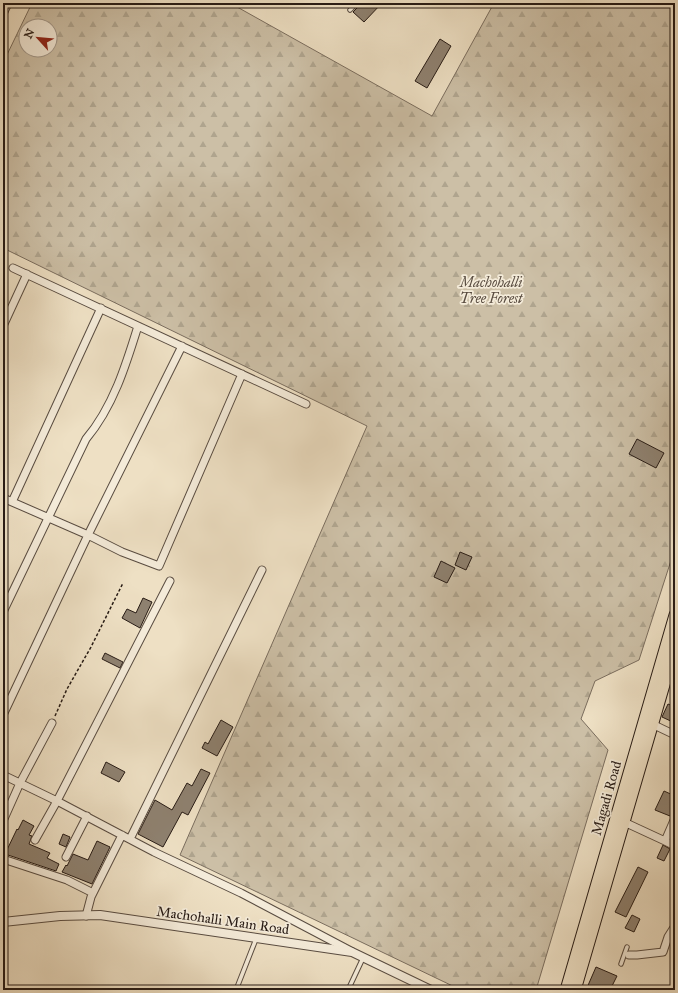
<svg xmlns="http://www.w3.org/2000/svg" width="678" height="993" font-family="'IM FELL Great Primer',serif">
  <defs>
    <pattern id="forest-firs" width="22" height="20" patternUnits="userSpaceOnUse"><rect width="22" height="20" fill="#ccbfa6"/><path d="M5 1l3.5 6h-7zM16 11l3.5 6h-7z" fill="#afa48e"/></pattern>
  </defs>
  <rect width="100%" height="100%" fill="#eee0c4"/>
  <filter id="stains"><feTurbulence type="fractalNoise" baseFrequency=".005" numOctaves="4"/><feColorMatrix values="0 0 0 0 .2 0 0 0 0 .09 0 0 0 0 .02 0 0 0 .5 -.17"/></filter>
  <radialGradient id="worn" r=".72"><stop offset=".6" stop-color="#630" stop-opacity="0"/><stop offset="1" stop-color="#630" stop-opacity=".3"/></radialGradient>
  <!-- forest -->
  <path fill="url(#forest-firs)" stroke="#7a6d5e" fill-rule="evenodd" d="M32,3H230L432,116L494,3H675V548L639,660L595,681L581,719L608,750L536,990H461L180,855L367,426L3,248V63ZM26,26H50V50H26Z"/>
  <!-- building -->
  <path fill="#8e8170" stroke="#271b15" d="M362,3H382L364,22L353,12Z
    M440,39L451,46L427,88L415,81Z
    M637,439L664,453L656,468L629,454Z
    M460,552L472,557L466,570L455,565Z
    M441,561L455,568L447,583L434,577Z
    M143,598L152,602L140,628L122,618L127,609L136,613Z
    M105,653L123,662L120,668L102,659Z
    M668,704L675,707V723L662,717Z
    M221,720L233,727L217,756L202,748L205,742L208,744Z
    M106,762L125,772L119,782L101,773Z
    M201,769L210,773L188,815L182,812L163,847L138,834L155,800L172,810L187,783L192,786Z
    M664,791L675,796V805L670,816L655,810Z
    M23,820L34,826L29,835L32,836L29,844L50,853L47,858L59,864L56,871L5,854L17,829L18,830Z
    M63,834L70,837L66,847L59,844Z
    M97,841L110,847L92,884L62,872L66,865L67,866L73,854L88,860Z
    M663,845L670,849L664,861L657,858Z
    M638,867L648,872L626,917L615,912Z
    M632,915L640,919L634,932L625,928Z
    M596,967L617,976L610,990H586Z"/>
  <g fill="none" stroke-linecap="round" stroke-linejoin="round">
    <!-- service casing -->
    <g stroke="#594c41" stroke-width="5.5">
      <path id="service" d="M350,10L357,3
        M3,18L10,3
        M621,964L627,947
        M236,990L256,939
        M348,990L363,958"/>
    </g>
    <!-- minor casing -->
    <g stroke="#594c41" stroke-width="9">
      <path id="minor" d="M13,268L306,404
        M3,326L27,274
        M3,498L88,535L122,552L159,566L242,374
        M12,502L101,308
        M3,612L86,439C113,407 126,365 138,326
        M3,715L88,535L182,346
        M652,724L675,735
        M3,775L57,801L154,852L241,893L351,951
        M675,818L665,841L675,846
        M3,821L20,783L52,723
        M624,822L665,841
        M130,839L262,570
        M35,840L57,801L170,581
        M66,857L87,816
        M3,859L67,880L93,893
        M86,916L91,897L122,835
        M629,955H637L663,952L668,937L675,926"/>
    </g>
    <!-- tertiary casing -->
    <g stroke="#594c41" stroke-width="10">
      <path id="tertiary" d="M3,922L60,916L100,915L352,952L431,990"/>
    </g>
    <!-- primary casing -->
    <g stroke="#271b15" stroke-width="13">
      <path id="primary" d="M566,990L675,615
        M575,990L675,647"/>
    </g>
    <!-- path -->
    <path stroke="#271b15" stroke-width="1.5" stroke-dasharray="3 2" stroke-linecap="butt" d="M55,716L67,689L91,647L123,583"/>
    <!-- service -->
    <use href="#service" stroke="#f4ebd9" stroke-width="3.5"/>
    <!-- minor -->
    <use href="#minor" stroke="#f4ebd9" stroke-width="7"/>
    <!-- tertiary -->
    <use href="#tertiary" stroke="#f4ebd9" stroke-width="8"/>
    <!-- primary -->
    <use href="#primary" stroke="#eee0c4" stroke-width="11"/>
  </g>
  <g text-anchor="middle" stroke-width="3.5" stroke-linejoin="round" paint-order="stroke">
    <!-- park labels -->
    <g font-size="14" font-style="italic" fill="#594c40" stroke="#f4ebd9">
      <text x="491" y="287">Machohalli<tspan x="491" dy="16">Tree Forest</tspan></text>
    </g>
    <!-- street labels -->
    <g font-size="14" fill="#271b15" stroke="#f4ebd9">
      <text transform="translate(606 798) rotate(-74)" y="5">Magadi Road</text>
      <text transform="translate(223 920) rotate(8)" y="5">Machohalli Main Road</text>
    </g>
  </g>
  <!-- margin -->
  <rect width="678" height="993" fill="none" stroke="#eee0c4" stroke-width="16"/>
  <rect x="4" y="4" width="670" height="985" fill="none" stroke="#271b15" stroke-width="2"/>
  <rect x="8" y="8" width="662" height="977" fill="none" stroke="#271b15"/>
  <!-- north arrow -->
  <g transform="translate(38 38) rotate(297)"><circle r="19" fill="#f4ebd9" stroke="#a2988b"/>
  <path d="M0-3L7 15L0 10L-7 15Z" fill="#8f2418"/>
  <text y="-6" font-size="11" font-weight="bold" text-anchor="middle" fill="#271b15">N</text>
  </g>
  <rect width="100%" height="100%" filter="url(#stains)"/>
  <rect width="100%" height="100%" fill="url(#worn)"/>
</svg>
